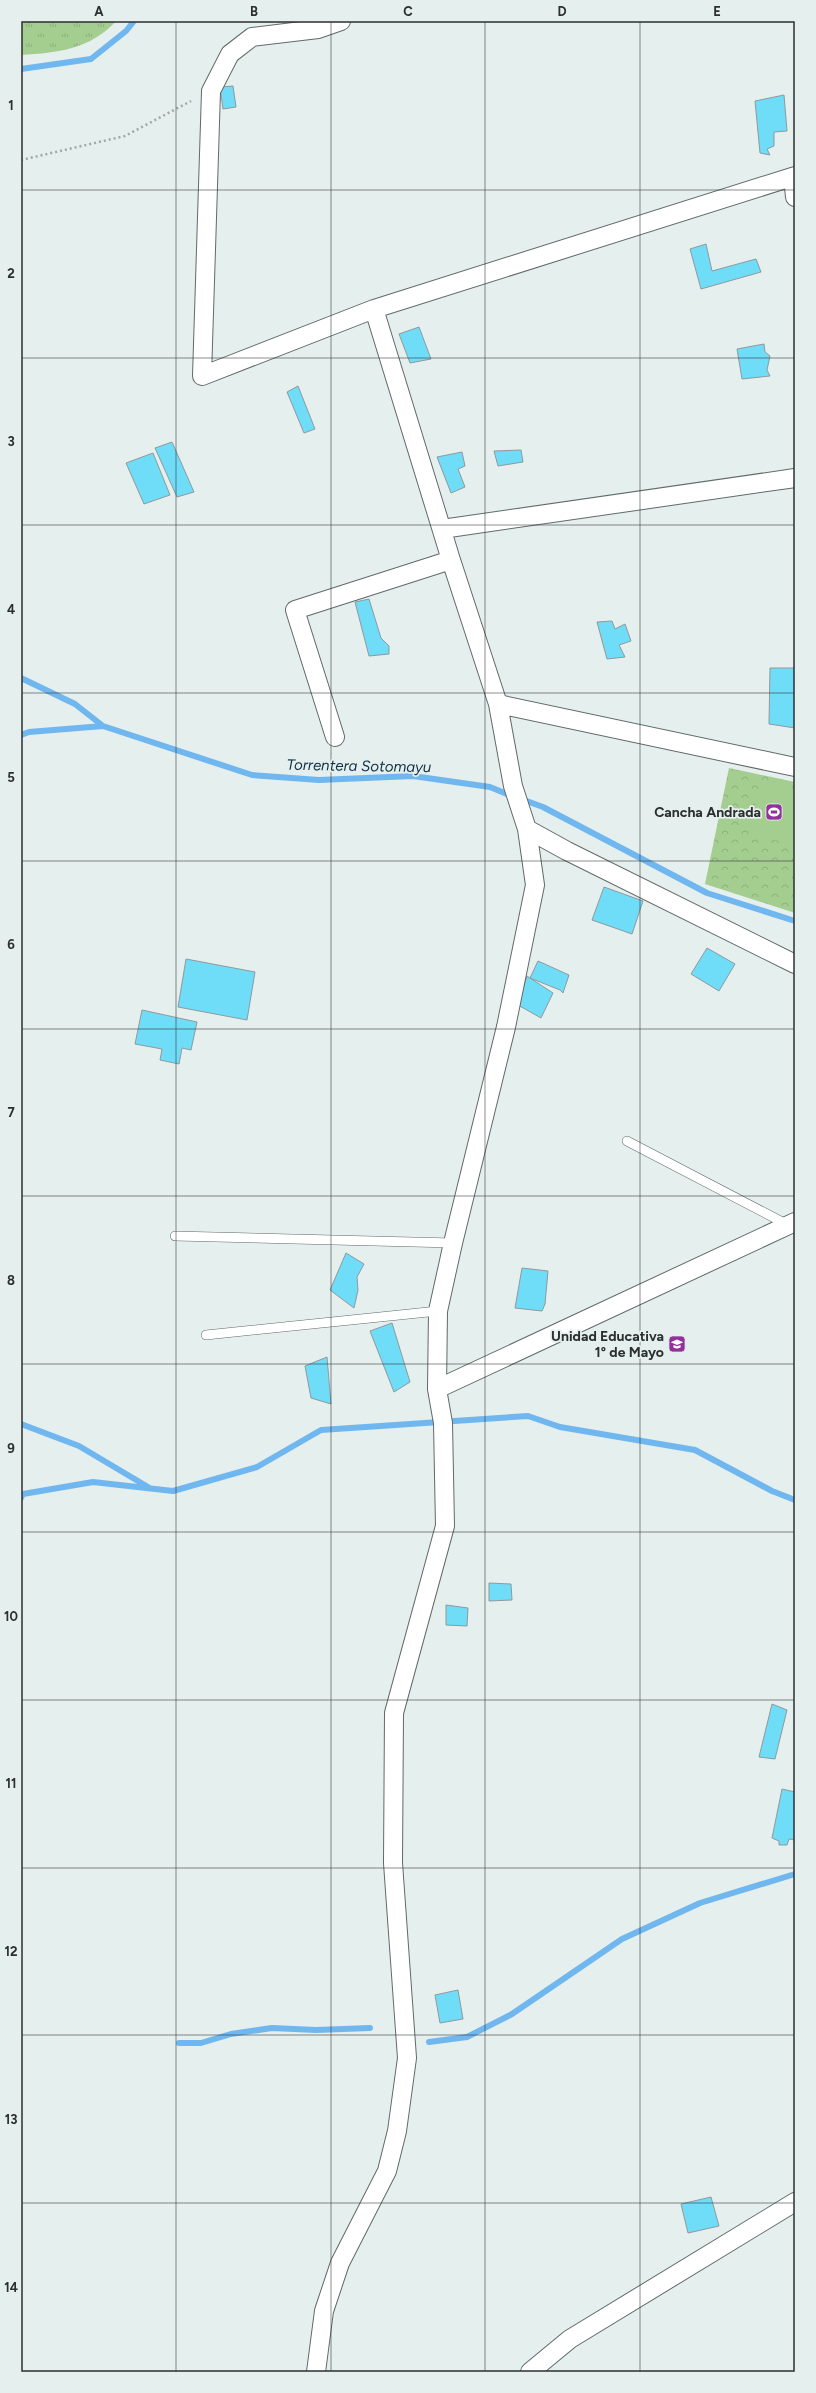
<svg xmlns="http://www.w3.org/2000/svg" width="816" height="2393" font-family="Figtree,sans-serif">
  <defs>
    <pattern id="grass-tufts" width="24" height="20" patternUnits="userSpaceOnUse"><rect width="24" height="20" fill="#a4cd90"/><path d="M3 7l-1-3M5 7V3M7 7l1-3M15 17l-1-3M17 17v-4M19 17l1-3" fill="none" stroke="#8db07c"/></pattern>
    <pattern id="park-crowns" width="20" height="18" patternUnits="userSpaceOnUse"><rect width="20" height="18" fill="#a4cd90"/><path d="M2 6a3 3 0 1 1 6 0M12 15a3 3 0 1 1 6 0" fill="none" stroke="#8db07c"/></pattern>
  </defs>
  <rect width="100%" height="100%" fill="#e4efee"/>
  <!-- grass -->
  <path fill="url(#grass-tufts)" d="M21,21H116C91,49 57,53 21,55Z"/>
  <!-- park -->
  <path fill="url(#park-crowns)" d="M729,768L795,782V913L705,884Z"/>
  <!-- pitch -->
  <path fill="#a4cd90" d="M760,781L795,789V844L749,835Z"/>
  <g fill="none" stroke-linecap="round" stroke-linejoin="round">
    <!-- stream -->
    <path stroke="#70b7ef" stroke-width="6" d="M21,69L91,59L126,31L134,21
      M21,678L75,704L103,726
      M21,735L29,732L103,726L252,775L319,780L413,776L490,787L512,796
      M521,799L543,807L707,893L795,921
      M21,1424L79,1446L148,1487
      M21,1498L23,1494L93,1482L173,1491L257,1467L321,1430L528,1416L560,1427L695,1450L772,1491L795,1500
      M429,2042L467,2037L512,2014L622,1939L700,1903L795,1874
      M179,2043H201L231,2034L272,2028L316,2030L370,2028"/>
  </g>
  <!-- building -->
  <path fill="#6fdcf8" stroke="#90999c" d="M233,86L236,107L223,109L220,87Z
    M784,95L787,131L774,132V146L767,149L770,155L760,153L755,101Z
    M706,244L712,271L756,259L761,272L701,289L690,249Z
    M419,327L431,359L410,363L399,334Z
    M764,344L765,352L770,356L767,370L770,376L742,379L737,349Z
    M298,386L315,429L304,433L287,392Z
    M172,442L194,492L177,497L155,448Z
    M521,450L523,462L498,466L494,451Z
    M462,452L465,466L458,469L465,487L451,493L437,457Z
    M153,453L170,495L144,504L126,463Z
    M369,599L381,638L389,646V654L369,656L355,602Z
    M612,621L615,629L625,624L631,641L619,645L625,657L607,659L597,622Z
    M770,668H795V728L769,724Z
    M604,887L643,901L632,934L592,920Z
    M707,948L735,964L719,991L691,974Z
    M186,959L255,972L247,1020L178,1007Z
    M538,961L569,975L563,993L560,990L530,978Z
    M527,976L553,993L541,1018L518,1005Z
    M142,1010L197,1022L191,1050L182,1048L179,1064L160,1060L162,1049L135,1044Z
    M346,1253L364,1264L357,1277L358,1290L354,1308L330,1290Z
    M522,1268L548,1271L545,1304L542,1311L515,1308Z
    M392,1323L410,1382L394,1392L370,1331Z
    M327,1357L331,1404L311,1398L305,1366Z
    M489,1583L511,1584L512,1600L489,1601Z
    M446,1605L468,1608L467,1626L446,1625Z
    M772,1704L787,1710L775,1759L759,1757Z
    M782,1789L795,1792V1840L789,1839L787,1845H779V1841L772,1838Z
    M458,1990L463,2019L440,2023L435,1995Z
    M711,2197L719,2226L688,2233L681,2204Z"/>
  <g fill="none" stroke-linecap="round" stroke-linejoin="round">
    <!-- service casing -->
    <g stroke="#616a69" stroke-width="10">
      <path id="service" d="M627,1141L788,1225
        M175,1236L453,1243
        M206,1335L438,1311"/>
    </g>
    <!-- minor casing -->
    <g stroke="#616a69" stroke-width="20">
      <path id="minor" d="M341,21L318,29L252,37L230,54L211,91L202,376L374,309L795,176
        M793,177L795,197
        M442,529L795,478
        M498,704L795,767
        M335,737L295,610L451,560
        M527,829L567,851L795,964
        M437,1389L795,1222
        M316,2372L324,2311L340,2263L387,2171L397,2131L407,2058L393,1863L394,1713L445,1526L443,1423L437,1389L438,1311L453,1243L506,1027L535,885L527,829L513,786L498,704L451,560L374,309
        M530,2372L570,2339L795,2202"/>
    </g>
    <!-- path -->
    <path stroke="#9fa8a7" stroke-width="2.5" stroke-dasharray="2 3" stroke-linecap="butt" d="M21,160L125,136L191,101"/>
    <!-- service -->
    <use href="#service" stroke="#fff" stroke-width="9"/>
    <!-- minor -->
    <use href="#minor" stroke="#fff" stroke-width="18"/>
  </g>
  <!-- grid -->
  <path fill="none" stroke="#2b2f2f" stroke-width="1" stroke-opacity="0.55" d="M176,21V2372M331,21V2372M485,21V2372M640,21V2372M21,190H795M21,358H795M21,525H795M21,693H795M21,861H795M21,1029H795M21,1196H795M21,1364H795M21,1532H795M21,1700H795M21,1868H795M21,2035H795M21,2203H795"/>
  <!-- icons -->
  <defs>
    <g id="stadium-square" transform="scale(0.9)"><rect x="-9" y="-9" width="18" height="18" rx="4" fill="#923199" stroke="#e4efee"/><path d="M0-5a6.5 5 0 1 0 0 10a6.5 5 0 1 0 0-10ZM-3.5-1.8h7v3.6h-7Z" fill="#fff"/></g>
    <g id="school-square" transform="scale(0.9)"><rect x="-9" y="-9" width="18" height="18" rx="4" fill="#923199" stroke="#e4efee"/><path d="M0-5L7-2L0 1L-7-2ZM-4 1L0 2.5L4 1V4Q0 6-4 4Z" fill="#fff"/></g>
  </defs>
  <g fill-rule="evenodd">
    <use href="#stadium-square" x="774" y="812"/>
    <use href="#school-square" x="677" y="1344"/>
  </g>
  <g text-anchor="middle" stroke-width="3.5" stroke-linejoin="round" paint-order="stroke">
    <!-- poi labels -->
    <g font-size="14" font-weight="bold" fill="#2b2f2f" stroke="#e4efee" text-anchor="end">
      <text x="761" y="817">Cancha Andrada</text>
      <text x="664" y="1341">Unidad Educativa<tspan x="664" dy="16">1° de Mayo</tspan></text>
    </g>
    <!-- water labels -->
    <g font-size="15" font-style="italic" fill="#0f2e44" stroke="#e4efee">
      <text transform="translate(359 766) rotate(1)" y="5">Torrentera Sotomayu</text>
    </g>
  </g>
  <!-- border -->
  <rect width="816" height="2393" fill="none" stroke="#e4efee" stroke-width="44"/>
  <rect x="22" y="22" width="772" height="2349" fill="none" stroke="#2b2f2f" stroke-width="1.5"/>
  <g font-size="13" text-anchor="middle" font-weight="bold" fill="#2b2f2f">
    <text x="99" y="16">A</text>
    <text x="254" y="16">B</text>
    <text x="408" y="16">C</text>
    <text x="562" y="16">D</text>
    <text x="717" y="16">E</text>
    <text x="11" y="110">1</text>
    <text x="11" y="278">2</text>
    <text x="11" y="446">3</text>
    <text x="11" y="614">4</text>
    <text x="11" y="782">5</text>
    <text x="11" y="949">6</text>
    <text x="11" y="1117">7</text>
    <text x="11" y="1285">8</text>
    <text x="11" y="1453">9</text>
    <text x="11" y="1621">10</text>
    <text x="11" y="1788">11</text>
    <text x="11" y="1956">12</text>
    <text x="11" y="2124">13</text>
    <text x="11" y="2292">14</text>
  </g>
</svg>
